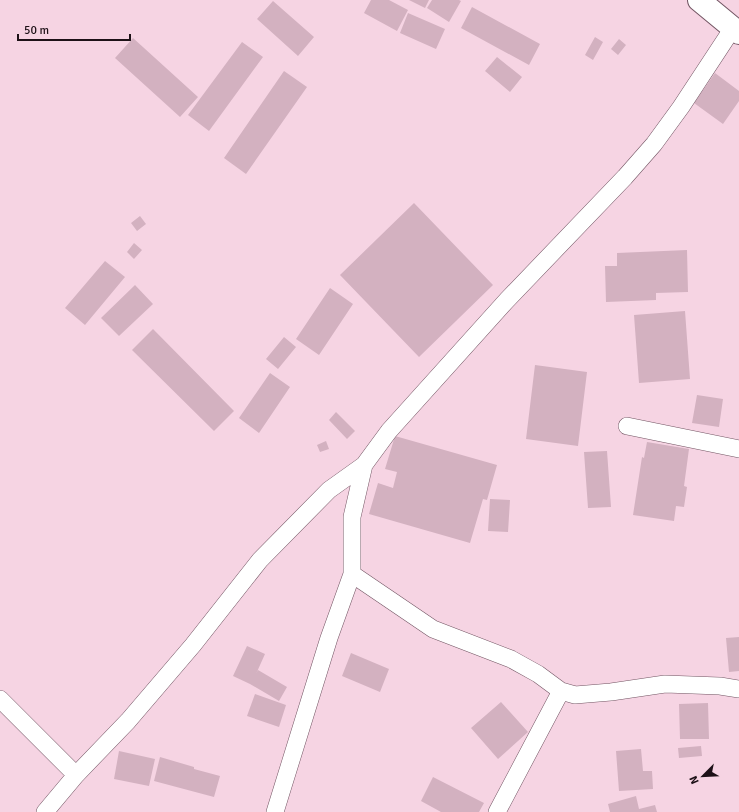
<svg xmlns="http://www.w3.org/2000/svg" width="739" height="812" font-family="Signika,sans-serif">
  <rect width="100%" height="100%" fill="#f6d4e3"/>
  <!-- building -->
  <path fill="#d3b1c0" d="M371,0H389L408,10L397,31L364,13Z
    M409,0H429L425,8Z
    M432,0H459L461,1L449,22L427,8Z
    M273,1L314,37L298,56L257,19Z
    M472,7L540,44L529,65L461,28Z
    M408,13L445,29L436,49L400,33Z
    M595,37L603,42L593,60L585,55Z
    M133,38L198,97L180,117L115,58Z
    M619,39L626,45L618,55L611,49Z
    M242,42L263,57L209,131L188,115Z
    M497,57L522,77L510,92L485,71Z
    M284,71L307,87L246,174L224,158Z
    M715,73L739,91V101L723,124L694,103Z
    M414,203L493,285L419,357L340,275Z
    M140,216L146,224L137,231L131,223Z
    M134,243L142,250L134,259L127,252Z
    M687,250L688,292L656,293V300L606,302L605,266H617V253Z
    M105,261L125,277L85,325L65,308Z
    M135,285L153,304L119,336L101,318Z
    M330,288L353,304L319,355L296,339Z
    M685,311L690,379L639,383L634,315Z
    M153,329L234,411L214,431L132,350Z
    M284,337L296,347L278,369L266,359Z
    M535,365L587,372L578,446L526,439Z
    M270,373L290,387L259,433L239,418Z
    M697,395L723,399L719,427L692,423Z
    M336,412L355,431L347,439L329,420Z
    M395,436L497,465L487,500L483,499L470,543L369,514L378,483L393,488L397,472L385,469Z
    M326,441L329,449L320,452L317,445Z
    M647,442L689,449L684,486L687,487L684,507L676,506L674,521L633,515L642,457L644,458Z
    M607,451L611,507L588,508L584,452Z
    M490,499L510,500L508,532L488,531Z
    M739,637V671L729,672L726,638Z
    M247,646L265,654L256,674L258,670L287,687L279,701L250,684L233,676Z
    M351,653L389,669L380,692L342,676Z
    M255,694L286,705L279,727L247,716Z
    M501,702L528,732L498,759L471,728Z
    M708,703L709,739H680L679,704Z
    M701,746L702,756L679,758L678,748Z
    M641,749L643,771H652L653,789L619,791L616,751Z
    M119,751L155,759L149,786L114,779Z
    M160,757L194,767V769L220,776L214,797L154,781Z
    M433,777L484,803L479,812H441L421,801Z
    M636,796L639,809L655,805L657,812H610L608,804Z"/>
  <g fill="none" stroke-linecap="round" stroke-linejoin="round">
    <!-- minor casing -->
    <g stroke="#725563" stroke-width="18">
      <path id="minor" d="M627,426L739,449
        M352,574L433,629L511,659L538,674L561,691L575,695L611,692L665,684L720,686L739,689
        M0,699L76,775
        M45,812L76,775L128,721L193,645L260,560L329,490L364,465
        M275,812L329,638L352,574V517L364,465L389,431L507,300L625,177L654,144L681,107L733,28
        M497,812L561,691"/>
    </g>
    <!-- secondary casing -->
    <g stroke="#725563" stroke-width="24">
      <path id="secondary" d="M699,0L739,33"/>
    </g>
    <!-- minor -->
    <use href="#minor" stroke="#fff" stroke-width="17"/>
    <!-- secondary -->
    <use href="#secondary" stroke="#fff" stroke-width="22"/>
  </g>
  <!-- north arrow -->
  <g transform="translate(703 776) rotate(246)" stroke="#f6d4e3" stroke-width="3" paint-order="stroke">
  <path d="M0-3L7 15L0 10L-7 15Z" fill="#1d1117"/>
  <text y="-6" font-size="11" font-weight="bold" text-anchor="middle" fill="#1d1117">N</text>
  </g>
  <!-- scale -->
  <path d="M18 34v6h112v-6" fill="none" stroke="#1d1117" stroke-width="2"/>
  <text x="24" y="34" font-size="12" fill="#1d1117" stroke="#f6d4e3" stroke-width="3" paint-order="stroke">50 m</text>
</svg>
